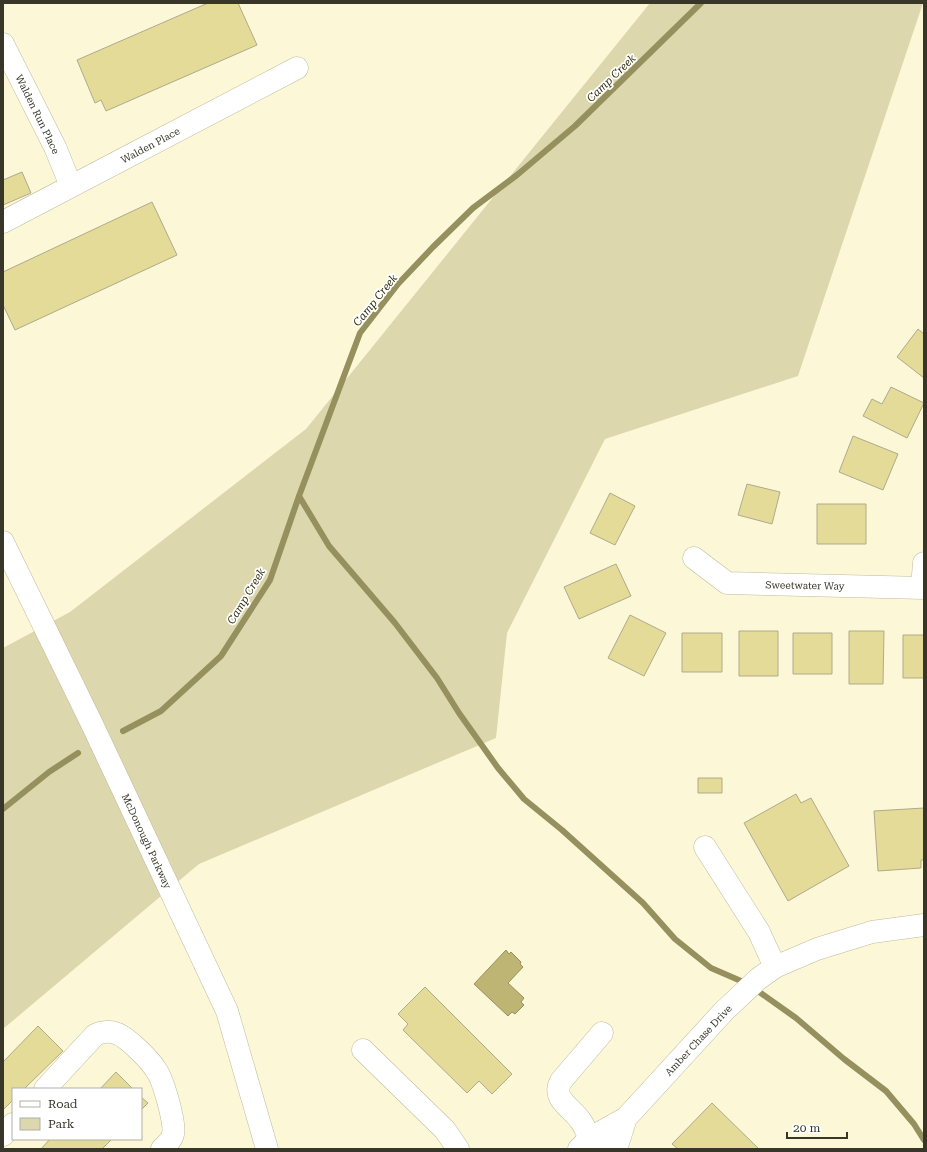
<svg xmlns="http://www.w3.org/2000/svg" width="927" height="1152" font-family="'Roboto Serif',serif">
  <rect width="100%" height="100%" fill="#fcf8d7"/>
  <!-- green -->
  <path fill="#dcd7ad" d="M650,3H923L798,376L605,439L507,633L496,738L199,864L3,1029V648L70,612L306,429Z"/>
  <!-- water -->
  <path fill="#beb574" stroke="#968f5e" d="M506,950L509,954L511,952L521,962L520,964L523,967L508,983L524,998L521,1002L524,1005L515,1014L512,1012L508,1016L474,984Z"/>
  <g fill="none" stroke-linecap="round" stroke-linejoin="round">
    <!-- stream -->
    <path stroke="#968f5e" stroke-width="6" d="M299,496L329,546L395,623L437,678L459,713L498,768L524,799L562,830L643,903L675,939L711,968L748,984L796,1018L844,1059L886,1091L914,1124L924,1140
      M123,731L161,711L221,656L270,580L299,496L360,333L398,284L433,247L473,208L517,175L575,126L701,3
      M3,809L49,772L78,753"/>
  </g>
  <!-- building -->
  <path fill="#e4db99" stroke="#aeaa8b" d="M208,3H238L257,45L106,111L101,100L95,103L77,60Z
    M22,172L31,193L3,205V180Z
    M152,202L177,255L15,330L3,305V272Z
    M918,329L924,334V378L897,357Z
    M891,387L924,403L907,438L863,416L872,399L882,404Z
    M853,436L898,454L883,490L839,472Z
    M747,484L780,492L772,524L738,515Z
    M610,493L635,506L615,545L590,533Z
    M817,504H866V544H817Z
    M616,564L631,596L579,619L564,587Z
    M630,615L666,633L644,676L608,658Z
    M739,631H778V676H739Z
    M849,631H884L883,684H849Z
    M682,633H722V672H682Z
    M793,633H832V674H793Z
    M903,635H924V678H903Z
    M698,778H722V793H698Z
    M796,794L801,803L811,798L849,866L788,901L744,823Z
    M924,808V860H921V868L878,871L874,811Z
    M425,987L512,1074L492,1094L479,1081L467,1093L403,1030L408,1024L398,1014Z
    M38,1026L63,1051L24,1089H13V1100L3,1110V1062Z
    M116,1072L133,1089H100Z
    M141,1097L148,1103L141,1110Z
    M712,1103L759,1149H678L672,1144Z
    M50,1139H112L102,1149H41Z"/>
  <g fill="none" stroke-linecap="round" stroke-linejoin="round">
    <!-- street casing -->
    <g stroke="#beba9b" stroke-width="23">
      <path id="street" d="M3,44L55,147L71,186
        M3,222L297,68
        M694,558L727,583L924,588
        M922,588L924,563
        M705,847L759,932L775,967
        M363,1050L445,1130L458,1149
        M45,1089L95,1035C102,1031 111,1031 118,1034C129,1039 150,1060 156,1070C163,1079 176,1124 173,1134C172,1140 166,1145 162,1149
        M3,1135L13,1124
        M599,1148C595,1144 592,1140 589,1136C586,1131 584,1125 580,1120C571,1107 551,1099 561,1081L602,1033
        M579,1149L590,1138L626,1118L724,1011L758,979L775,967L817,949L872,932L924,925
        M616,1149L626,1118"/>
    </g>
    <!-- secondary casing -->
    <g stroke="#beba9b" stroke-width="23">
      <path id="secondary" d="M3,542L92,724L227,1011L267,1149"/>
    </g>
    <!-- street -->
    <use href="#street" stroke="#fff" stroke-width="22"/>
    <!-- secondary -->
    <use href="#secondary" stroke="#fff" stroke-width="22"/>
  </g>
  <g text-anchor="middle" stroke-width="3.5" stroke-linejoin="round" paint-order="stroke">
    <!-- street labels -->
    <g font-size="10" fill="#373629" stroke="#fff">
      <text transform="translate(38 114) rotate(64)" y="4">Walden Run Place</text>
      <text transform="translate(150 145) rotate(-28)" y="4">Walden Place</text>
      <text transform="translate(805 585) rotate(1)" y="4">Sweetwater Way</text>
      <text transform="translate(147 841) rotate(65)" y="4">McDonough Parkway</text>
      <text transform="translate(698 1040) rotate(-47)" y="4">Amber Chase Drive</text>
    </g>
    <!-- water labels -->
    <g font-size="11" font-style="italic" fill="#312d0f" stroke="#fff">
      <text transform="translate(611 78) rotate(-44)" y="4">Camp Creek</text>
      <text transform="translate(375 300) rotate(-51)" y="4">Camp Creek</text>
      <text transform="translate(246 596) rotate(-59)" y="4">Camp Creek</text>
    </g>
  </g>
  <!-- border -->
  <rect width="927" height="1152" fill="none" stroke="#373629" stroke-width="8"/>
  <!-- legend -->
  <rect x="12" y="1088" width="130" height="52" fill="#ffffff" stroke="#afafa9"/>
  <rect x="20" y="1101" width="20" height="6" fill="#ffffff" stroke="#afafa9"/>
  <text x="48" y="1108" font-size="12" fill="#373629">Road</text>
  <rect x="20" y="1118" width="20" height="12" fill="#dcd7ad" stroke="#afafa9"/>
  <text x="48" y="1128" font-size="12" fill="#373629">Park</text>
  <!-- scale -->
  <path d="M787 1132v6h60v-6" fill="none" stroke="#373629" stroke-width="2"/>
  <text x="793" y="1132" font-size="12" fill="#373629" stroke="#ffffff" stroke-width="3" paint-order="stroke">20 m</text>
</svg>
